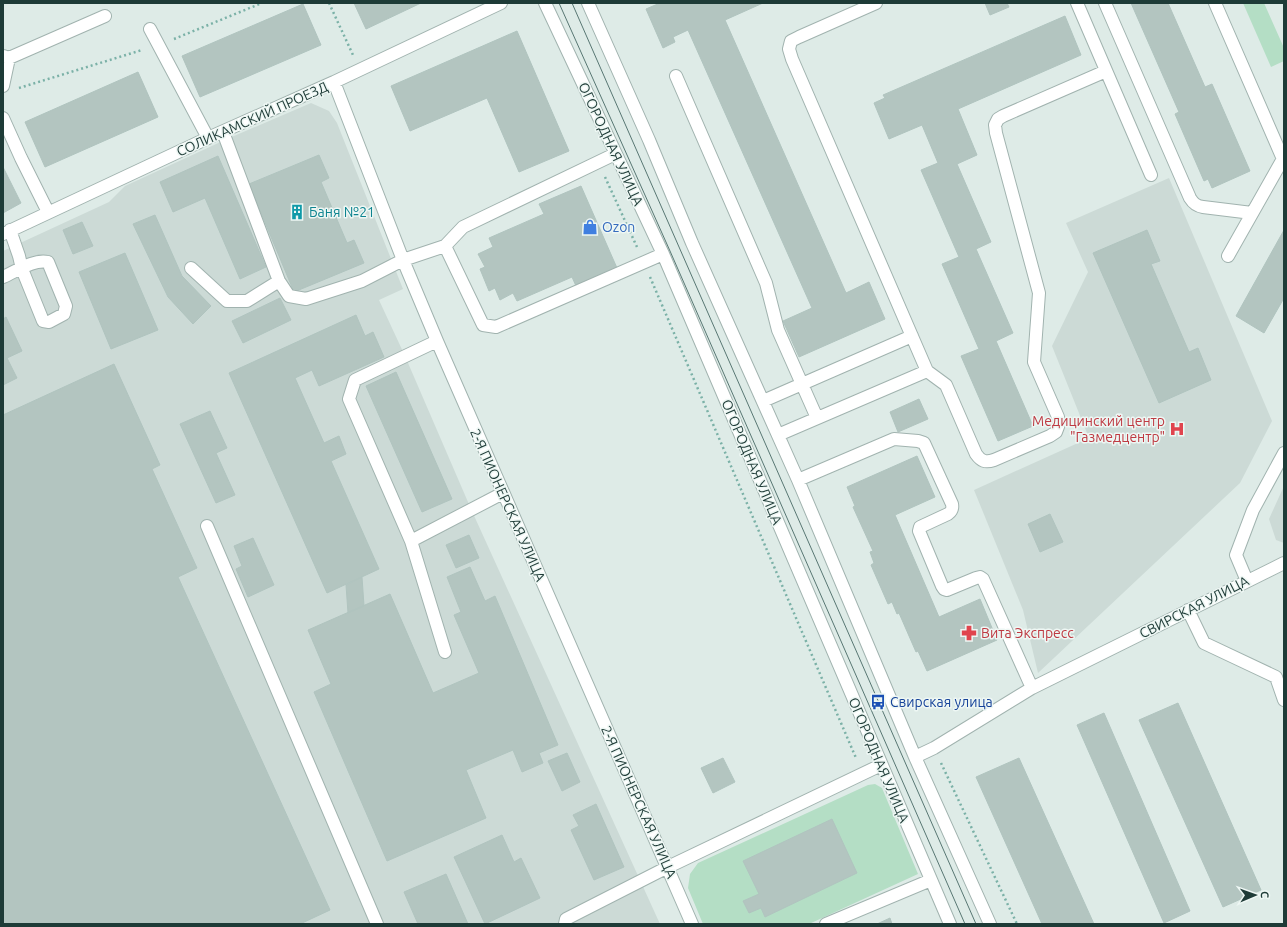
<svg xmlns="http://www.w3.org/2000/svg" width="1287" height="927" font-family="Ubuntu,sans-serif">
  <rect width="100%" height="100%" fill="#deebe7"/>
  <!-- built -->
  <path fill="#ccdad6" d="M311,103L329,111L337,123L403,289L379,300L405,356L471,509L660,924H3V251L109,202L125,186L227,139Z
    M1169,178L1272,421L1240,483L1038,673L1023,610L974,490L1089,438L1052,346L1088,272L1066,223Z
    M1284,486V543L1276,540L1269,519Z"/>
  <!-- green -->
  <path fill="#b4dec5" d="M1243,3H1264L1284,48V61L1271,67Z
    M875,784L882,788L918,874L809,924H703L688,888L690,874L698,863L868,785Z"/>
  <!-- building -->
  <path fill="#b3c5c0" stroke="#b0c4bf" d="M354,3H421L366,29Z
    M660,3H763L725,20L846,293L869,282L885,319L799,357L783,321L812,308L688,30L673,37L675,42L663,48L646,9Z
    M985,3H1007L1009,7L990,15Z
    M1131,3H1168L1205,87L1212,84L1250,171L1212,188L1208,179L1204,181L1175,114L1179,112Z
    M303,4L321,45L200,97L182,56Z
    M1065,16L1081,55L958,109L977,155L957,164L991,242L976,249L1013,333L996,341L1033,426L998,441L961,356L979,349L942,264L959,257L921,170L938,163L922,125L889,139L874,103L885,98L883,95Z
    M517,31L569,151L519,172L487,98L410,131L391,86Z
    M138,72L158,117L45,167L25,122Z
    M319,155L329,178L321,182L347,243L354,240L364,263L294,292L249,184Z
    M218,156L266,267L240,279L205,198L173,212L160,182Z
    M3,167L21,203L3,213Z
    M581,186L617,268L576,286L572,277L517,301L513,293L500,300L495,288L489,291L480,269L485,267L478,254L493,247L489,238L544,214L539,204Z
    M155,215L182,276L211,306L193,324L168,297L133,224Z
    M82,222L93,246L73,254L63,230Z
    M1147,230L1160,261L1151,264L1189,352L1198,348L1211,380L1159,403L1093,253Z
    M1284,230V298L1264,333L1236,316Z
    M125,253L158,330L111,349L79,272Z
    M280,298L291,320L243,343L232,321Z
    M356,315L365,336L373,332L384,357L319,386L312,370L295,378L324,443L339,436L346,454L331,461L379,569L327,593L229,373Z
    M6,317L22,351L7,358L17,378L3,385V319Z
    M114,364L160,465L152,469L197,568L178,577L330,910L300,924H3V894L5,893L3,888V415Z
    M396,372L452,499L422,512L366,386Z
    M919,399L928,419L898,432L890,412Z
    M210,411L227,448L216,453L235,495L216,503L180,424Z
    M917,456L935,497L895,515L939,617L980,599L997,640L927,671L918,651L916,652L899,613L897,614L892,602L888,604L871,565L874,563L870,552L873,551L853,507L855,506L847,487Z
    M1050,514L1063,542L1040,552L1028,524Z
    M469,535L479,558L456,568L446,545Z
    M253,538L274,585L248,597L236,569L242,566L234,546Z
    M470,567L485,601L495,596L558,745L539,753L543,763L522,772L513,750L466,770L486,818L387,861L314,692L331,684L308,630L390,594L433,693L479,673L454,615L461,612L447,577Z
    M362,577L364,606L348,613L346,585Z
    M1178,703L1261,890L1223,907L1139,720Z
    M1104,713L1190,911L1164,923L1077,725Z
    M567,753L580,782L562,791L548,761Z
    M723,758L735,782L713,793L701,768Z
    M1019,758L1094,924H1042L976,777Z
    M596,804L624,867L594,880L571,830L579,826L573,815Z
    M832,819L857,873L765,917L761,908L749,913L743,901L759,894L743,861Z
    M502,835L514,862L521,858L540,898L485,924L454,857Z
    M446,874L468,924H418L404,892Z
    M890,918L892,924H877Z"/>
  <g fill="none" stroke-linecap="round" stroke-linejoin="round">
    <!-- minor casing -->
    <g stroke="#a1b3af" stroke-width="14">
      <path id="minor" d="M545,3L663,254L950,924
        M588,3L649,140L692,243L798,480L915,757L990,924
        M1077,3L1151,175
        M1105,3L1190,198C1193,203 1196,206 1203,207L1252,213
        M1215,3L1283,159
        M150,29L208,138
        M3,56L9,58L105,16
        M676,76L766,283L778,330L817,418
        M334,82L403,260L437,341L692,924
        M3,86L9,58
        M3,118L21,158L48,212
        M223,132L279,281L289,296L306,299L362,281L403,260L445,246L463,227L615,154
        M3,234L208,138L334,82L501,3
        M445,246L483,325L496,327L663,254
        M1228,256L1284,157
        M191,268L227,301H247L279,281
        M3,277C17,271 33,259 48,262L66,306L64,314L49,322L43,321L22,269L19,256L10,230
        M437,341L355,380L349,399L411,541L445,652
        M927,371L946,385L976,454C981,461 985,463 994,460L1050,436L1056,432L1059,424L1058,417L1034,362L1039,293L996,133L995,125L998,119L1003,116L1106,71
        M763,401L912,336
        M778,435L927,371L792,59L789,49L791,41L799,37L876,3
        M798,480L894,439L918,441L924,443L952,504C953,509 952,511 948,514L920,527L919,531L942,586L944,589L947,590L976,578L980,577L983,579L1032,688
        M207,526L377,924
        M411,541L503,493
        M1247,581L1236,555L1253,510L1284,453
        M1188,610L1204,643L1276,677L1284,700
        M915,757L934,748L1032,688L1284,563
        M565,924L566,919L668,867L881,765
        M826,924L931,880"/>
    </g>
    <!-- path -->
    <path stroke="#7bb1a7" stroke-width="2.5" stroke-dasharray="2 3" stroke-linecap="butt" d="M329,3L353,55
      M174,39L262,3
      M19,88L142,50
      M605,177L637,247
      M650,277L856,758
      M941,763L1017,924"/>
    <!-- minor -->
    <use href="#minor" stroke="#fff" stroke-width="12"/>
    <!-- tram -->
    <path stroke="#587773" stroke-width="1" d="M559,3L670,251L965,924
      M572,3L976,924"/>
  </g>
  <!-- icons -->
  <defs>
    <g id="building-bare" transform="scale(1.2)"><path d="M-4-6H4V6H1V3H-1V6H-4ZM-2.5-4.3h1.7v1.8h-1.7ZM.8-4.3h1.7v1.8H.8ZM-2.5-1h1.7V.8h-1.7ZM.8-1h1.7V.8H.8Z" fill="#0f9aa8" stroke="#eef7f4" stroke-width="2.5" paint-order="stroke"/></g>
    <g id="shop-bare" transform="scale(1.2)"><path d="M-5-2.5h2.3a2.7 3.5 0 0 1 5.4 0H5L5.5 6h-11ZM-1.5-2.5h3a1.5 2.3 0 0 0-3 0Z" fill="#3f7fe0" stroke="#eef7f4" stroke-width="2.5" paint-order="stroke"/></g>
    <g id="hospital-bare" transform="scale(1.2)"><path d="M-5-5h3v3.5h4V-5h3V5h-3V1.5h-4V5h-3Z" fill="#e0444e" stroke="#eef7f4" stroke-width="2.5" paint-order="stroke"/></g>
    <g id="pharmacy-bare" transform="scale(1.2)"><path d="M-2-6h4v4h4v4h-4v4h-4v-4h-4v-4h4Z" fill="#e0444e" stroke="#eef7f4" stroke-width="2.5" paint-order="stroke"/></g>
    <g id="bus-bare" transform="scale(1.2)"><path d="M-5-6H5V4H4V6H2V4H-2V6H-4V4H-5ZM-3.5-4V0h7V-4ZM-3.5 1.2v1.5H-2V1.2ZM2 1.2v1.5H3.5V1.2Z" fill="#1a4fb4" stroke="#eef7f4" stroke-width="2.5" paint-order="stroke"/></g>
  </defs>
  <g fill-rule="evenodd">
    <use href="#building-bare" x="297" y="212"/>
    <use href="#shop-bare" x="590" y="227"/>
    <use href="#hospital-bare" x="1177" y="429"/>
    <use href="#pharmacy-bare" x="969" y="633"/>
    <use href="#bus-bare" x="878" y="702"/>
  </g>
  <g text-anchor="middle" stroke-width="3" stroke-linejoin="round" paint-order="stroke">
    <!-- street labels -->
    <g font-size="14" fill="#1e3b37" stroke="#eef7f4">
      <text transform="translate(252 119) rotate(-24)" y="5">СОЛИКАМСКИЙ ПРОЕЗД</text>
      <text transform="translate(611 144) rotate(65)" y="5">ОГОРОДНАЯ УЛИЦА</text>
      <text transform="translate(752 462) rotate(67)" y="5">ОГОРОДНАЯ УЛИЦА</text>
      <text transform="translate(508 505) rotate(66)" y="5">2-Я ПИОНЕРСКАЯ УЛИЦА</text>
      <text transform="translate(1194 607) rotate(-27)" y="5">СВИРСКАЯ УЛИЦА</text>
      <text transform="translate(879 760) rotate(67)" y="5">ОГОРОДНАЯ УЛИЦА</text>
      <text transform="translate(639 802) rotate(66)" y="5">2-Я ПИОНЕРСКАЯ УЛИЦА</text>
    </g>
    <!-- culture labels -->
    <g font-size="14" fill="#0d838f" stroke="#eef7f4" text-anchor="start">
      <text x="309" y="217">Баня №21</text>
    </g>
    <!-- shop labels -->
    <g font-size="14" fill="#366cbe" stroke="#eef7f4" text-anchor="start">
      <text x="602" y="232">Ozon</text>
    </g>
    <!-- health labels -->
    <g font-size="14" fill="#be3a42" stroke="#eef7f4" text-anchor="end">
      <text x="1165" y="426">Медицинский центр<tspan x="1165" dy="16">"Газмедцентр"</tspan></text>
      <text x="981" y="638" text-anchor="start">Вита Экспресс</text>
    </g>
    <!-- transit labels -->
    <g font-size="14" fill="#164399" stroke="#eef7f4" text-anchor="start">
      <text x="890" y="707">Свирская улица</text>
    </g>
  </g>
  <!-- border -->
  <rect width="1287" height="927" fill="none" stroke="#1e3b37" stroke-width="8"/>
  <!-- north arrow -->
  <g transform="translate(1255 895) rotate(88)" stroke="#eef7f4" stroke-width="3" paint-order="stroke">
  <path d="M0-3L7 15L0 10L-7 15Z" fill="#1e3b37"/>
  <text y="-6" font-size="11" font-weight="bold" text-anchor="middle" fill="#1e3b37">С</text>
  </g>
</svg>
